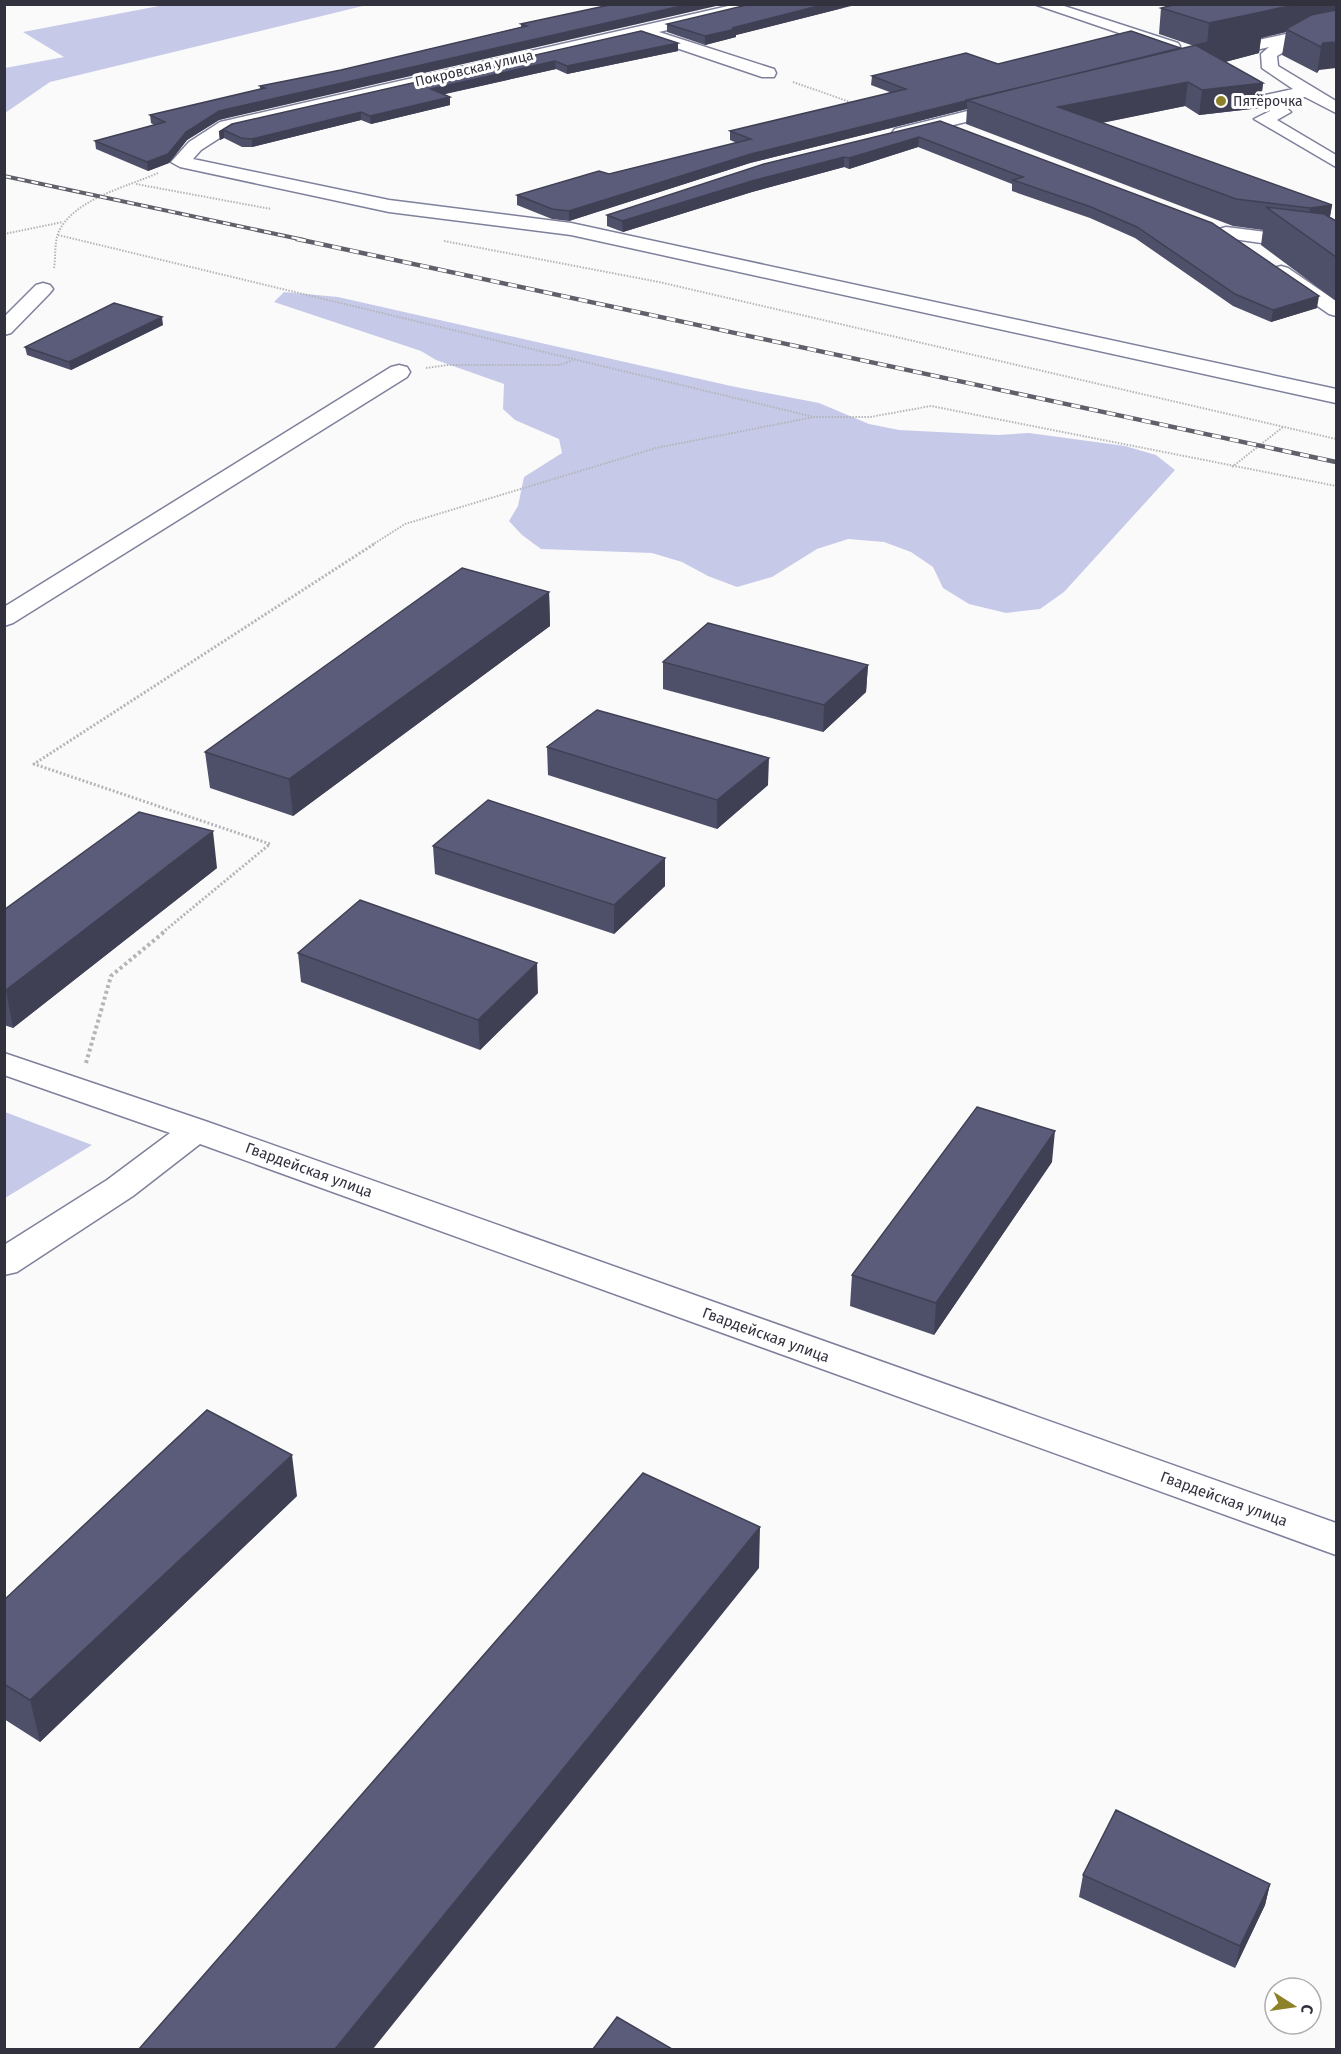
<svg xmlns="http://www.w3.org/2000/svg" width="1341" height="2054" font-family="'Fira Sans',sans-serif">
  <rect width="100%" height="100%" fill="#fafafa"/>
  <!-- green -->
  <path fill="#c7c9e9" d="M164,5V4L367,5L50,82L5,113V68L64,57L23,32Z
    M284,292L338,297L731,386L819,403L869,424L899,430L998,435L1029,433L1125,446L1156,455L1175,470L1064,592L1040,609L1006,613L969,604L943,588L933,567L911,552L884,542L848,539L817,549L772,577L737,587L708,576L682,562L652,553L541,549L522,535L509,521L518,506L524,477L562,453L559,439L515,420L503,409L504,384L436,360L421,351L274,302Z
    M5,1112L92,1145L5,1198Z"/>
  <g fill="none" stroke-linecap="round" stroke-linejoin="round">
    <!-- minor casing -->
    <g stroke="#7e809c" stroke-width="3">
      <path id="minor" d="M737,4H766L764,7L659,32L774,69L776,73L774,77H762L641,36L232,130L201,150L193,159L389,200L571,223L1336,389V403L571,235L389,212L180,167L171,162L189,142L220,122Z
        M1034,4H1058L1178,43L1180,46L1178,49H1166Z
        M1336,23V33L1306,39L1277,56L1278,66L1336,101V113L1305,97L1280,102L1291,112L1277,120L1336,155V167L1254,119L1270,111L1259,100L1261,96L1293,89L1262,68L1261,54L1269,47L1218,59L1210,54L1218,49Z
        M1008,101L1017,106L1014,110L901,138L892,133L895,129Z
        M1226,227L1305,237L1315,243L1305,249L1219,237L1216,233L1219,229Z
        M1281,266L1288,268L1336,301V316L1329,314L1274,276L1271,272L1274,268Z
        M43,283L50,285L53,289L50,293L11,333L4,335V317L36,285Z
        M399,365L407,367L410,372L407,377L13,623L4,626V607L391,367Z
        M4,1053L208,1122L1336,1523V1555L200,1144L133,1196L17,1272L4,1275V1245L107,1180L170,1133L4,1075Z"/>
    </g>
    <!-- path-far2 -->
    <path stroke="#b4b5b9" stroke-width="2" stroke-dasharray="1.5 1.5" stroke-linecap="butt" d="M793,82L853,103
      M136,184L271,209
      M4,234L63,222
      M58,235L814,417H870L931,406L1336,486
      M444,241L659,282L1336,439
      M54,268C56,256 54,242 59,231C76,198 127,187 158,173
      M426,368L448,365H560L573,360
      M1232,467L1283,427
      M372,545L405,524L656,448L814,417"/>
    <!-- path-far1 -->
    <path stroke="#b4b5b9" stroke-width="3" stroke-dasharray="2 2" stroke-linecap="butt" d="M162,933L270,844L34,764L374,544"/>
    <!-- path -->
    <path stroke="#b4b5b9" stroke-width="4" stroke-dasharray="3 3" stroke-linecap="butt" d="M86,1063L111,976L164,932"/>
    <!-- minor -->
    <use href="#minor" fill="#fff" fill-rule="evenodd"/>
    <!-- rail-far1 casing -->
    <g stroke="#5f6069" stroke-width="4">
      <path id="rail-far1" d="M4,176L304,240"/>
    </g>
    <!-- rail casing -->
    <g stroke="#5f6069" stroke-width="4.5">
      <path id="rail" d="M297,239L1336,462"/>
    </g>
    <!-- rail-far1 -->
    <use href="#rail-far1" stroke="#fff" stroke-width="2" stroke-dasharray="7" stroke-linecap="butt"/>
    <!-- rail -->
    <use href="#rail" stroke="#fff" stroke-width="3" stroke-dasharray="9" stroke-linecap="butt"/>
  </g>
  <!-- wall -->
  <path fill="#4e4f69" d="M614,4L219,120L187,140L169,163L148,171L96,149L95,141L154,125L151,123L150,115L260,89V86L341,70L521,27V24Z
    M1336,4L1319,70L1317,73L1282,55L1286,32L1261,38L1259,53L1225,62L1263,83L1260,108L1199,115L1185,106L1102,123L1332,205L1330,217L1336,221V301L1261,245L1263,230L1233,226L966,124L967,109L750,163L569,221L552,219L517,205V195L609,174L737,143L730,140V131L892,93L871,85L872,76L998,64L1180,49L1194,46L1159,34L1161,8Z
    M843,8L736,35V37L705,45L667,32V24Z
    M641,31L678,51L567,74L556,69L444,94L450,97V105L371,124L361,120L252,147H242L224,138L220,140L219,132L232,124Z
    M940,121L1317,308L1271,322L1233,306L1135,238L1090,218L1012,191V184L918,147L849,169L844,167L752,192L623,232L607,226V215Z
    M163,325L71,370L27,355L25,347Z
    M549,592L550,626L293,816L210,788L205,752Z
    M663,662L868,665L866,692L823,732L663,689Z
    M547,747L768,785L717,829L548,775Z
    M433,846L665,858V886L614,934L435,874Z
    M217,868L13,1028L4,1025V910Z
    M298,953L538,993L480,1050L301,982Z
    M1052,1162L934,1335L850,1306L852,1275Z
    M297,1496L40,1742L4,1719V1600Z
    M1083,1875L1270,1884L1265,1905L1235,1968L1079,1897Z"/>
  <!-- shaded-wall -->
  <path fill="#404055" d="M690,4H725L219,120L187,140L169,163L148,171L147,162L186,132L219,111Z
    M826,4H859L736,35V37L705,45V36L732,28Z
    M1299,4H1336V21L1286,29V32L1261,38L1259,53L1195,70L1197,46L1207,44L1209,23Z
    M1336,42V68L1319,70L1317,73L1321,47L1323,43Z
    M678,43V51L567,74V66Z
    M555,61L556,69L432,97L431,89Z
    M1188,82L1185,106L1055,132L1058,107Z
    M1263,83L1260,108L1199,115L1202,90Z
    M450,97V105L371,124L370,116Z
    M967,101V109L750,163L569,221V211L751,154Z
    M361,112V120L252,147V139Z
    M224,130V138L220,140L219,132Z
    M919,137L918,147L849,169V158Z
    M844,157V167L752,192L623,232L622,221L752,181Z
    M1332,205L1327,232L1306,235L1310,208Z
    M1319,296L1317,308L1271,322L1273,310Z
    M162,317L163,325L71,370L69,362Z
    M549,592L550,626L293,816L289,779Z
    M868,665L866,692L823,732L824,705Z
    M769,758L768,785L717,829V800Z
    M213,831L217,868L13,1028L6,990Z
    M665,858V886L614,934V905Z
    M537,963L538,993L480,1050L478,1020Z
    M1055,1131L1052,1162L934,1335L936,1303Z
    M292,1455L297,1496L40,1742L30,1700Z
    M760,1527L759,1568L373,2049H335Z
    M1270,1884L1265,1905L1235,1968L1240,1946Z"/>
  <!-- building -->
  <path fill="#5b5c7a" stroke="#404055" stroke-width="1.5" d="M614,4H690L219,111L186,132L168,154L147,162L95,141L165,122L150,115L265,88L260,86L341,70L527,26L521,24Z
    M751,4H826L732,28L736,29L705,36L667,24Z
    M1177,4H1299L1209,23L1161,8Z
    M1336,10V42L1323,43L1321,47L1286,29L1311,15Z
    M1263,29L1197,46L1263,83L1202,90L1188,82L1058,107L1332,205L1310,208L1236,199L967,100Z
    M641,31L678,43L567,66L555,61L431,89L450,97L370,116L361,112L252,139L241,138L224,130L219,132L232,124Z
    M1131,31L1180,48L751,154L569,211L552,209L517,195L599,171L609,174L751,139L730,131L906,89L872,76L966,53L998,64Z
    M940,121L1212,223L1319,296L1273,310L1235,294L1137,227L1091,207L1013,180L1023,177L919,137L849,158L844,157L752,181L622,221L607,215L764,164Z
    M1266,207L1324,214L1336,221V257Z
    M114,303L162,317L69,362L25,347Z
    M462,568L549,592L289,779L205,752Z
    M708,623L868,665L824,705L663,662Z
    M597,710L769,758L717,800L547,747Z
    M488,800L665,858L614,905L433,846Z
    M139,812L213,831L6,990H4V910Z
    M360,900L537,963L478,1020L298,953Z
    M977,1107L1055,1131L936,1303L852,1275Z
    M207,1410L292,1455L30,1700L4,1684V1600Z
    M643,1473L760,1527L335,2049H139Z
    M1116,1810L1270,1884L1240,1946L1083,1875Z
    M617,2017L672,2049H593Z"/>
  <!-- markers -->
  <circle fill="#8d8129" stroke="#fff" stroke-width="2" cx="1221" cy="101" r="6"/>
  <g text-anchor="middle" stroke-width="6" stroke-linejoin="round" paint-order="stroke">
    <!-- far-street labels -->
    <g font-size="14" fill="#31323e" stroke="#fff">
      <text transform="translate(474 68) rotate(-13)" y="5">Покровская улица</text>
    </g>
    <!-- far-poi labels -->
    <g font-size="14" fill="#31323e" stroke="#fff" text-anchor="start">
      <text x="1233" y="106">Пятёрочка</text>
    </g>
    <!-- street labels -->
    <g font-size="15" fill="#31323e" stroke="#fff">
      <text transform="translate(309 1170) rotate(20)" y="5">Гвардейская улица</text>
      <text transform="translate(766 1335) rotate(20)" y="5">Гвардейская улица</text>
      <text transform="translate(1224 1499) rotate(20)" y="5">Гвардейская улица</text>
    </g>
  </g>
  <!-- border -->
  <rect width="1341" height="2054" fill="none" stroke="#31323e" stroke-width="12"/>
  <!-- north arrow -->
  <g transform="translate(1293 2006) rotate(102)"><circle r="28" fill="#ffffff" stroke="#adadb2" stroke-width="1.5"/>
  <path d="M0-4.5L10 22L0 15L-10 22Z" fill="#8d8129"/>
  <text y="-9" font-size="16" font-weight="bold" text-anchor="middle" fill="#31323e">С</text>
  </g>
</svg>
